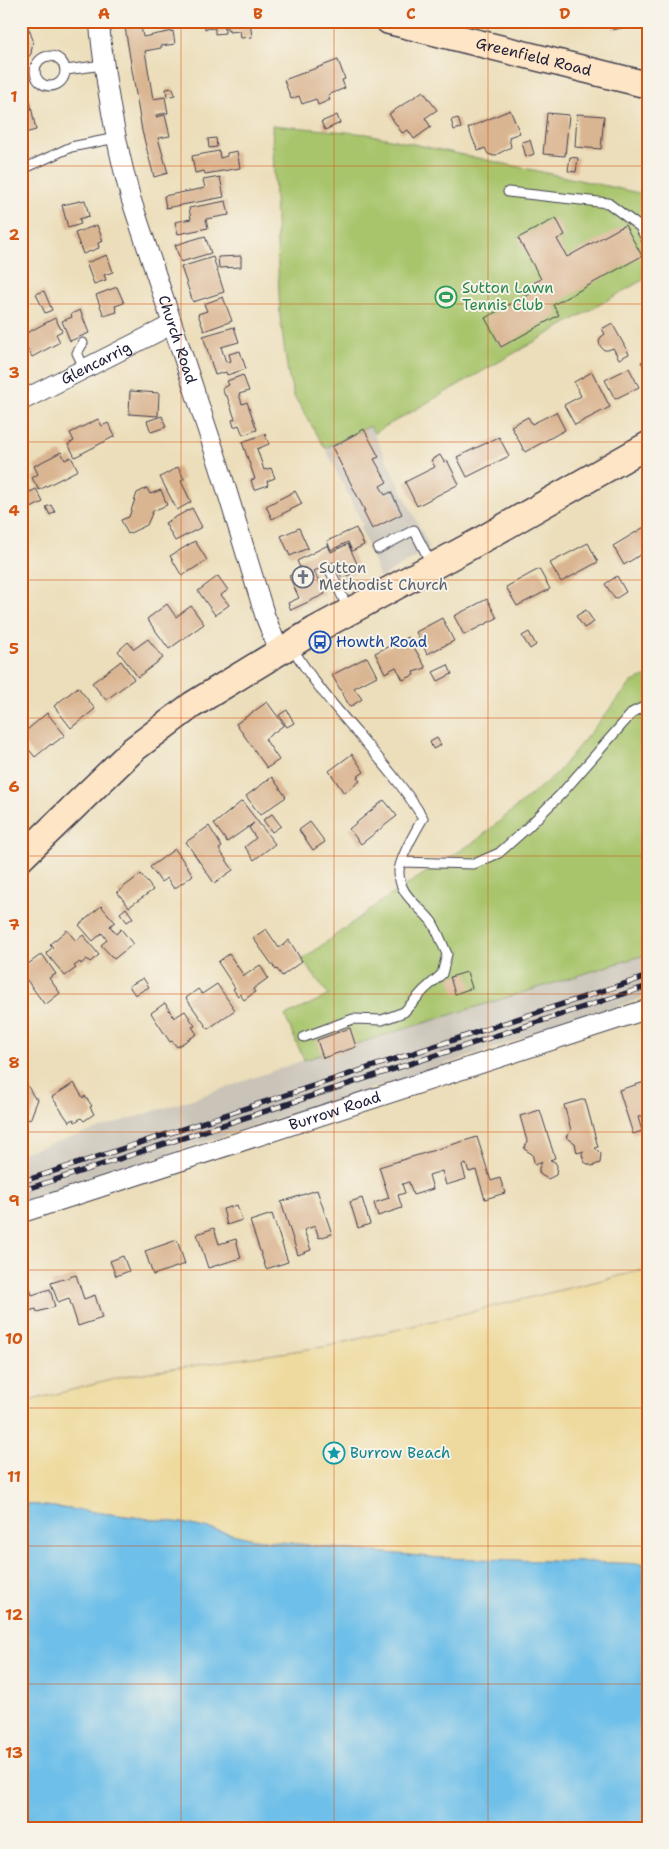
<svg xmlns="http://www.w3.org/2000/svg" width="669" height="1849" font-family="'Shantell Sans',sans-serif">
  <rect width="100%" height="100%" fill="#f7f3e8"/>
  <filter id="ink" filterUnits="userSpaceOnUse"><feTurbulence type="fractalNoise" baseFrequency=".02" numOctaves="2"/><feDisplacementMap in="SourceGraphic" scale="10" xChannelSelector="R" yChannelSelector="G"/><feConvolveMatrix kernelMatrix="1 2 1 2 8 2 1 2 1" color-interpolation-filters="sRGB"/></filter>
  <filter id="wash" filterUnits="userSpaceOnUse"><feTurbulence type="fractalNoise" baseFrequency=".0096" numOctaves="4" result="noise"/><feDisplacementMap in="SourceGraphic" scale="20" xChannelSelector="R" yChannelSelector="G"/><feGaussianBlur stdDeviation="1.12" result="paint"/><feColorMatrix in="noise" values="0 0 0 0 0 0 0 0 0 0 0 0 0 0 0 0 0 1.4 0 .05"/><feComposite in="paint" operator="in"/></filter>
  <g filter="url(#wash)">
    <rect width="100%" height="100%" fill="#ecdeba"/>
    <!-- industrial -->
    <path fill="#c9c3b8" d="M370,426L430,548L380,578L360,527L363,525L325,448Z
      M648,954V996L465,1058L21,1202V1153L196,1098L304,1060Z"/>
    <!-- green -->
    <path fill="#a8c56c" stroke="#657454" d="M272,125L367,134L648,195V277L374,433L370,426L325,448L294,396L288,374L280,317Z
      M648,676V954L304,1060L285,1016L329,995L302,960L383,900L477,840L556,774L632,682Z"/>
    <!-- sand -->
    <path fill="#eeda9e" stroke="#887e6c" d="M648,1269V1564L440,1558L344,1549L254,1539L182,1523L21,1503V1403L130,1375L329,1346Z"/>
    <!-- water -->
    <path fill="#6ebfe9" stroke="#487092" d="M21,1503L182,1523L254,1539L344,1549L440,1558L648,1564V1828H21Z"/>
    <g id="blocks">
      <!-- building -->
      <path fill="#dab592" d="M21,21H26L33,40L31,54L21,65V55L25,49L26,42L21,27Z
        M124,21H140L143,37L173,31L175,44L161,46V48L145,51L153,99L165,97L168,113L156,115V117L165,115L170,136L158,138L168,173L154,177L142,131Z
        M204,21H224L225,33L215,34V28L205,29Z
        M226,21H250L252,37L241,38L240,31L229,32V29L227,30Z
        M611,21H646V22L613,30Z
        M338,60L345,79L342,80L345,88L328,95L330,100L318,105L316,99L302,104L299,96L291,99L284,80Z
        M27,87L36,130L21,134V88Z
        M173,88L175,95L167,97L166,89Z
        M423,91L437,110L425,118L431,127L414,139L408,130L402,133L389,114Z
        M510,110L520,133L509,137L511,147L494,156L488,154L485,148L478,151L468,128Z
        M547,113L569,115L565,156L543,154Z
        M577,114L604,116L601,149L575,147Z
        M337,115L340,123L325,130L321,122Z
        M458,118L461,128L454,130L451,120Z
        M216,138L217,147L209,148L208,139Z
        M530,140L534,154L526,157L522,142Z
        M219,151L220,158L227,156V153L237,151L240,168L205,174L204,171L195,173L192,156Z
        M570,157L578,158L576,172L568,171Z
        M220,177L224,197L166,208L164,196L205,188L203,180Z
        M85,200L89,216L79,219L81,224L68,228L62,205Z
        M226,201L229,215L206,219L208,228L178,234L175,222L191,219L189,208Z
        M556,218L565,235L557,239L567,257L625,225L642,256L553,305L559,315L501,347L485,318L533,292L530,285L541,279L518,238Z
        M97,225L103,241L98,243L99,248L83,254L75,233Z
        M205,236L211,253L181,262L175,245Z
        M107,255L113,272L104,275L106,280L94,284L86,263Z
        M241,256V267L219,268L218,257Z
        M213,257L224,292L193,302L181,267Z
        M117,287L124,303L115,306L117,312L104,316L96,295Z
        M44,291L52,310L45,313L36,294Z
        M223,297L232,321L204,331L198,314L207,311L204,304Z
        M80,310L89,333L70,341L62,321L72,317L71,314Z
        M55,318L62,331L56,334L60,342L32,357L28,349L22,352L21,336Z
        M612,323L629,354L619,359L613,348L608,350H604L600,346L599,341L601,337L605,334L602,329Z
        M234,327L239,342L221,347L226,362L231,361L229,354L240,351L246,369L227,375L226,372L215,375L203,336Z
        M648,346V374L641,362L647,358L644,351L646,350L644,347Z
        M629,368L639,387L615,399L605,380Z
        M592,372L610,407L575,425L564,405L581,396L574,382Z
        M243,375L249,391L239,394L242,404L247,402L257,430L243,435L239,425L234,427L232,420L235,419L227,396H225L222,388L229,385L227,381Z
        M130,391L159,393L158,416L129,414Z
        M556,412L565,430L525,452L511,426L528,417L532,424Z
        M162,416L166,427L151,432L147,421Z
        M98,419L102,426L108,423L115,436L75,457L68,444L74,441L70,433Z
        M364,429L379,457L374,459L387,482L380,486L385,495L391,492L402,514L372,529L363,511H365L332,447Z
        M265,434L269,444L257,449L264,470L271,468L275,478L267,481L268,485L254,490L251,480L255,479L242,442Z
        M499,437L509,456L467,477L457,457Z
        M61,452L65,460L71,457L78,470L39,490L32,478L38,474L34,466Z
        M440,455L444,462L447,460L459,484L417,506L405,482L435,467L431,460Z
        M178,467L184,479L181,481L191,502L177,510L160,477Z
        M26,484L30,492L36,489L43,502L21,513V487Z
        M147,488L150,494L161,490L167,505L153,511L147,525L128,534L121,520L129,517L137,493Z
        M295,491L302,504L272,519L266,506Z
        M51,505L55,512L50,515L46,507Z
        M192,508L202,527L175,541L165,523Z
        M646,526L648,528V561L643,553L624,565L613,546Z
        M299,528L308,548L290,556L281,536Z
        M356,528L364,545L352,551L348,542L331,550L327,541Z
        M195,541L207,560L182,576L170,556Z
        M588,543L598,562L561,582L550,563Z
        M348,544L360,570L342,578L334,562L314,571L325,594L291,610L288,603L299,598L289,576L301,570L297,561L328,545L331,552Z
        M539,569L550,589L517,606L506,587Z
        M218,576L228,590L221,595L229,605L215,615L198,591Z
        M617,576L626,592L615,599L605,584Z
        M487,599L497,618L464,635L454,616Z
        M167,604L176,617L191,606L204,624L169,649L147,619Z
        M586,610L594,622L584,628L576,616Z
        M442,618L454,641L427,654L416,632Z
        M529,632L536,645L530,649L522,636Z
        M408,637L426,668L413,672L414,675L403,680L396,667L385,673L375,653Z
        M148,639L163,658L138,677L118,651L128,642L134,649Z
        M367,657L377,676L354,688L362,699L350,707L332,675Z
        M121,661L134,679L106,700L92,683Z
        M448,665L452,674L438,681L433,672Z
        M78,687L95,709L71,728L54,706Z
        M267,702L284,725L265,739L279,760L267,768L236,724Z
        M287,710L294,723L287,727L279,715Z
        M47,713L65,735L52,745L51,744L35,757L21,740V735Z
        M437,738L441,745L433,749L430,742Z
        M21,752L29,762L21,769Z
        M352,754L364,772L357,777L360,781L344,793L329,771Z
        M272,777L286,797L260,815L246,796Z
        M384,800L397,816L361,844L349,829Z
        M242,801L275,844L254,860L245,847L256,838L249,828L254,823L227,842L214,824Z
        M272,814L281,826L272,832L263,820Z
        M310,822L325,842L313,850L299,830Z
        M209,826L222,847L219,849L233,870L214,883L186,842Z
        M175,849L193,875L174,889L167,878L161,882L150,867Z
        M141,874L153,890L129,907L117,892Z
        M101,906L115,922L110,926L116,934L121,929L133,944L114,959L101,945L107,940L102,933L93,941L79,925Z
        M126,908L133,918L127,922L120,913Z
        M266,929L279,948L289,940L302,961L282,976L277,969L276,970L253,938Z
        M67,930L76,941L83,935L99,955L90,962L87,959L81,964L80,962L74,966L76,968L65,976L46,953L53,947L50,944Z
        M42,954L56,974L49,978L60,993L45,1005L21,972V969Z
        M229,954L244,976L260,965L268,978L253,989L255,992L244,1000L240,994L238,996L233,989L235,988L218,962Z
        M467,972L472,988L455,994L450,977Z
        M143,978L149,987L135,995L129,986Z
        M217,984L235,1010L208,1029L186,998L198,989L202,994Z
        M165,1003L174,1018L185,1011L195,1026L192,1027L197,1034L177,1047L172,1041L170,1042L151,1013Z
        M350,1028L356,1047L323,1058L317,1040Z
        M648,1081V1105L642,1107L645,1115L638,1117L642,1131L633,1134L619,1090Z
        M26,1083L34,1097L38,1099L30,1120L21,1116L23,1106L21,1086Z
        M74,1083L83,1098L85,1096L92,1106L90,1107L94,1114L84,1121L81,1118L75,1122L74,1119L69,1122L52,1097Z
        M585,1099L598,1147L595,1148L601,1154L600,1163L592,1166L584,1162L582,1154L584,1151L577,1153L575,1143L566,1137L571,1130L564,1105Z
        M540,1110L555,1158L550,1160L555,1162L557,1166L556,1175L548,1179L541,1175L539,1172V1168L542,1162L535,1165L532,1154L524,1149L527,1141L520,1116Z
        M477,1137L491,1181L500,1178L505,1193L485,1199L476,1170L469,1172L466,1164L462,1165L466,1179L446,1185L442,1171L429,1175L433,1189L413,1195L409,1182L402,1184L405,1193L398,1195L402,1208L378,1216L374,1203L389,1198L379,1167Z
        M317,1190L332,1234L319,1238L315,1226L304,1230L311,1250L298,1255L281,1202Z
        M362,1198L370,1224L358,1228L350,1202Z
        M237,1205L242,1220L227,1225L223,1209Z
        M272,1214L288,1262L266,1269L250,1221Z
        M214,1228L219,1244L236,1239L241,1258L208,1268L197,1234Z
        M177,1240L185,1264L153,1275L145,1251Z
        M123,1256L129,1271L116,1276L110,1261Z
        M76,1275L84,1299L95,1295L102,1318L78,1326L69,1298L58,1302L51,1283Z
        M30,1288L32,1295L50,1289L55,1307L37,1312L36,1309L25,1312L21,1291Z"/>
    </g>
  </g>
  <g filter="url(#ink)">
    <use href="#blocks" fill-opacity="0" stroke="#403e4e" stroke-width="1"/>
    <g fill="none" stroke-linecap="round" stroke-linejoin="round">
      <!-- service casing -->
      <g stroke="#403e4e" stroke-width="11">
        <path id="service" d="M35 71a15 15 0 1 1 30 0a15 15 0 1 1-30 0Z
          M66,70L103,65
          M21,170L71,147L116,138
          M508,192L608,203L640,227L648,243
          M83,343L77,353L85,369
          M378,549L414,530L432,565
          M329,568L348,609
          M292,647C328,709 385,756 423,818C416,830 400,857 399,871C398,895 420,906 432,922C438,932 442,943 447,954L442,974L424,990L404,1012L382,1020L353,1019L304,1037
          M402,862L474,864L499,853L526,829L562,793L633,712L648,705"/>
      </g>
      <!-- minor casing -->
      <g stroke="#403e4e" stroke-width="21">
        <g id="minor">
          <path id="s1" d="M99,21C105,81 115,141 131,199L219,465L265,616L279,651"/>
          <path id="s2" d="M21,401L171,325"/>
          <path id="s3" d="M21,1213L648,1009"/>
        </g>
      </g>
      <!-- secondary casing -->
      <g stroke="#403e4e" stroke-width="29">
        <g id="secondary">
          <path id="s4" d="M389,21L648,85"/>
          <path d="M21,858L134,749L192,705L315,630L476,543L648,445"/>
        </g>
      </g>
      <!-- service -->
      <use href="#service" stroke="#fff" stroke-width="9"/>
      <!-- minor -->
      <use href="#minor" stroke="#fff" stroke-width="19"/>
      <!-- secondary -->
      <use href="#secondary" stroke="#fde5c5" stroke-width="26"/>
      <!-- rail casing -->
      <g stroke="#22223b" stroke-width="5.5">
        <path id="rail" d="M21,1182L648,976
          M21,1191L648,986"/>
      </g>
      <!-- rail -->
      <use href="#rail" stroke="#f7f3e8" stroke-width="4" stroke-dasharray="11" stroke-linecap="butt"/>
    </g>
  </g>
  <!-- grid -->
  <path fill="none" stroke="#d45411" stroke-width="1" stroke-opacity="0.55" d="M181,21V1828M334,21V1828M488,21V1828M21,166H648M21,304H648M21,442H648M21,580H648M21,718H648M21,856H648M21,994H648M21,1132H648M21,1270H648M21,1408H648M21,1546H648M21,1684H648"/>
  <!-- icons -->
  <defs>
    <g id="stadium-ring" transform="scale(1.125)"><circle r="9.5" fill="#f7f3e8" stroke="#2e9e5b" stroke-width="1.5"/><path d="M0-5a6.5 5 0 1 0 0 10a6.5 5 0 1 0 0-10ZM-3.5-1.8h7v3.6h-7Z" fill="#2e9e5b"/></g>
    <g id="church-ring" transform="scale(1.125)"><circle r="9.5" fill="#f7f3e8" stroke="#6b7280" stroke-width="1.5"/><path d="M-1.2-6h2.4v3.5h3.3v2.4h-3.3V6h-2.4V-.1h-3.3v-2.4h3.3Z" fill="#6b7280"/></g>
    <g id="bus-ring" transform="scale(1.125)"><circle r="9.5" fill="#f7f3e8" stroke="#1a4fb4" stroke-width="1.5"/><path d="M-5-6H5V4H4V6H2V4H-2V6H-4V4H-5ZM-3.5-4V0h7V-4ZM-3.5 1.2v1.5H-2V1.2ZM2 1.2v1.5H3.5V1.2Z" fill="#1a4fb4"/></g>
    <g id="sight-ring" transform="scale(1.125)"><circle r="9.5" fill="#f7f3e8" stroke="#0f9aa8" stroke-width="1.5"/><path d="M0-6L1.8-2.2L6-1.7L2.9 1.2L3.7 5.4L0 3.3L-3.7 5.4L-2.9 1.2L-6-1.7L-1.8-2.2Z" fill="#0f9aa8"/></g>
  </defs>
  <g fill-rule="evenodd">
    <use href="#stadium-ring" x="446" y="297"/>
    <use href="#church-ring" x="303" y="577"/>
    <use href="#bus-ring" x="320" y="642"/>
    <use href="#sight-ring" x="334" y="1453"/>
  </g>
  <g text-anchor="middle" stroke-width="4" stroke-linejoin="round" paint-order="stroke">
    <!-- street labels -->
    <g font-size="15" fill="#22223b" stroke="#f7f3e8">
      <text dy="5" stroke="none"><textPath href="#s4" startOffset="149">Greenfield Road</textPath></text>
      <text dy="5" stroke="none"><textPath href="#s1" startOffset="329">Church Road</textPath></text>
      <text dy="5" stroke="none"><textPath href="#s2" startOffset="84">Glencarrig</textPath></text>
      <text dy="5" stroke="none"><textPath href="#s3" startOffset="330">Burrow Road</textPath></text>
    </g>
    <!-- leisure labels -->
    <g font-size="15" fill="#27864d" stroke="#f7f3e8" text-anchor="start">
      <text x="462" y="293">Sutton Lawn<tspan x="462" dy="17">Tennis Club</tspan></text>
    </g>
    <!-- worship labels -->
    <g font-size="15" fill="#5b616d" stroke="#f7f3e8" text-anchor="start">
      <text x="319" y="573">Sutton<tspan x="319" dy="17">Methodist Church</tspan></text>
    </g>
    <!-- transit labels -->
    <g font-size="15" fill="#164399" stroke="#f7f3e8" text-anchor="start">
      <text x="336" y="647">Howth Road</text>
    </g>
    <!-- culture labels -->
    <g font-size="15" fill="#0d838f" stroke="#f7f3e8" text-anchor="start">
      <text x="350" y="1458">Burrow Beach</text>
    </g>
  </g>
  <!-- margin -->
  <rect width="669" height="1849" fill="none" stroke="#f7f3e8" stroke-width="55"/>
  <rect x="28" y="28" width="614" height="1794" fill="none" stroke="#d45411" stroke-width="2"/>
  <g font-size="16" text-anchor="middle" font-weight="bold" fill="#d45411">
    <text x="104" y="19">A</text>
    <text x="258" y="19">B</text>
    <text x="411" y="19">C</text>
    <text x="565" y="19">D</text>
    <text x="14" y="102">1</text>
    <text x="14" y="240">2</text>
    <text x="14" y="378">3</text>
    <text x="14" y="516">4</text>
    <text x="14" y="654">5</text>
    <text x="14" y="792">6</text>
    <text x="14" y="930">7</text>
    <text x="14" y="1068">8</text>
    <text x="14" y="1206">9</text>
    <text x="14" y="1344">10</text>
    <text x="14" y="1482">11</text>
    <text x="14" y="1620">12</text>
    <text x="14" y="1758">13</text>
  </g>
</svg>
